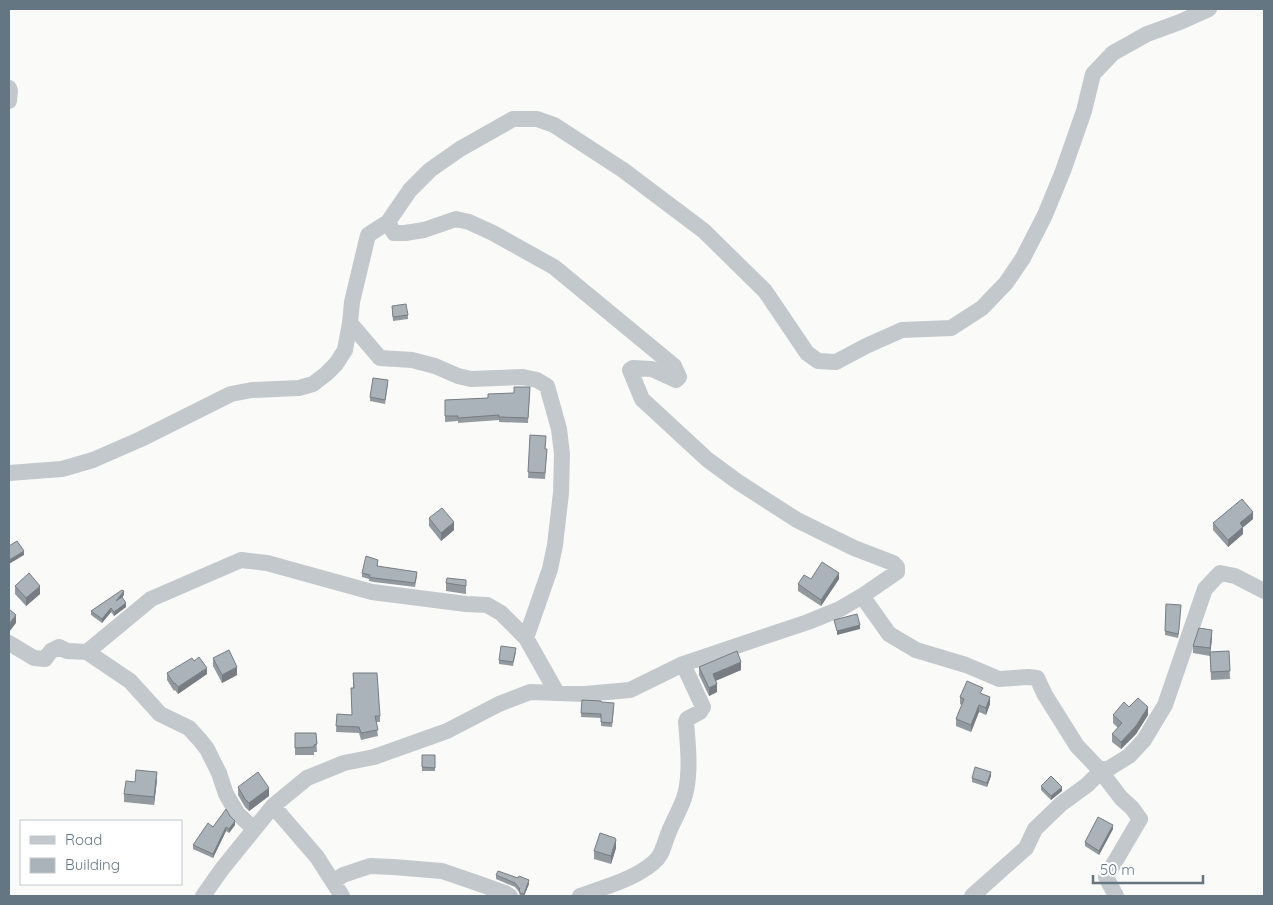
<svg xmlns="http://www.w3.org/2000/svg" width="1273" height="905" font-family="Quicksand,sans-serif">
  <rect width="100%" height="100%" fill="#fafaf8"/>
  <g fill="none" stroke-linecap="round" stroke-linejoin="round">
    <!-- street -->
    <path stroke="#c3c8cc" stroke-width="16" d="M9,88L10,91L9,101
      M350,323L380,358L412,360L435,366L458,376L471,379L523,377L537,380L547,386L559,429L562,454L561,493L555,545L550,569L526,638
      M9,473L62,469L93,460L141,439L231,394L252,390L299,388L313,384L326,374L336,364L345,350L350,323L352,302L368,235L388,222L410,190L430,170L460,149L513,119H537L554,125L623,170L704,231L765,291L807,353L818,361L836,362L866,346L902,330L951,328L982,308L1006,283L1023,258L1045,215L1063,171L1084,111L1093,74L1113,53L1147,34L1180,22L1209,9
      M862,596L889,634L916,650L966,665L999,679L1028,677L1037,678L1045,695L1077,746L1099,769H1108L1129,756L1144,740L1165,705L1205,589L1220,573L1235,576L1264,591
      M9,643L34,658L45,659L51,651L59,647L67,651L87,652L130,681L160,714L189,728L200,740L207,749L219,773L226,794L237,813L254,829
      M87,652L151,599L241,560L267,563L372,592L466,604L487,605L501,613L526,638L557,693
      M273,806L317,857L342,896
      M333,882L343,875L370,866L393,867L442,871L477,883L505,893L510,896
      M203,896L222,869L273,806L307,778L344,763L374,757L447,731L499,704L530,692L585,694L630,690L683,664L766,636L808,622L840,609L862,596L897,572V567L893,563L854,548L797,520L738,482L708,460L642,399L630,370L633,368L652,369L676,380L679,377L674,366L554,267L493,233L469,222L456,219L424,230L405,233H394L388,222
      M580,896C604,887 633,880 653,863C662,856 663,847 667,837C672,822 681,809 685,795C691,772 688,746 686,722L687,719L700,712L703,707L683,664
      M972,896L1026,848L1035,829L1061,804L1087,785L1096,776L1099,769L1121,798L1132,808L1140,819L1106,877L1116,896"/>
  </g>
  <!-- wall -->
  <path fill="#929a9f" d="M392,306L408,315V319L393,321Z
    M388,384L385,404L370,401V397Z
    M530,392L528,423L499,422V420L458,423V421L445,422V400L488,398Z
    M530,435L546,442L545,449H547L545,479L528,478Z
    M429,518L454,530L441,541L429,526Z
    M1253,519L1243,527V534L1228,547L1213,530V523Z
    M378,564V566L417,576L415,587L374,582L369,581V579L362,577V573Z
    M811,579H839L821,606L798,591V584Z
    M466,580V594L446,591V583Z
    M15,586L40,594L26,606L15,594Z
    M124,595L121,598L126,607L114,616L111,612L102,623L91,615V611Z
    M1166,604L1179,633L1178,638L1165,635Z
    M1212,638L1210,656L1193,653V646Z
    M1229,651L1230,679L1211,680L1210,652Z
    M516,652L513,666L499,664V660Z
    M213,658L237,675L222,683L213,666Z
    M194,661L207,674L178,694L175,690L174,691L167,680V673Z
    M699,667L741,670L715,681L717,692L709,696L699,675Z
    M353,673L380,716V722H376L378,736L361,740L359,733L336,732L337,714L352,715L353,688Z
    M983,694L990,704L986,715L979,712L971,732L956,726V719L962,705L960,704V697Z
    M582,700L601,702L614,707L612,727L601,726V718L581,717Z
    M1129,707L1148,715L1136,734L1121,749L1112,742V734L1118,728L1113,723V715Z
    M295,733H316L317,752H314V755H295Z
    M422,755H435V771H422Z
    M991,776L987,787L972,782V778Z
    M157,780L154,805L124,802V794L135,782Z
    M1041,786L1062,791L1051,800L1041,790Z
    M238,787L269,796L249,811L245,807L238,795Z
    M235,825L229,833L226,831L213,858L193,849V845L213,827Z
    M1113,829L1099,855L1085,846V842Z
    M616,848L611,864L594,859V851Z
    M496,875L518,878L529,884L524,896H520L519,892L515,887L496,879Z"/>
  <!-- shaded-wall -->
  <path fill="#777d82" d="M1253,512V519L1240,530V523Z
    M454,522V530L441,541V533Z
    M1243,527V534L1228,547V540Z
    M24,551V555L9,564V560Z
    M839,573V579L821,606V600Z
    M40,586V594L26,606V598Z
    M124,591V595L116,605V601Z
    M126,603V607L114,616V612Z
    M111,608V612L102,623V619Z
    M16,615V623L9,632V624Z
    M860,625V629L837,635V631Z
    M1212,630V638L1210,656V648Z
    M741,662V670L713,682V674Z
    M237,667V675L222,683V675Z
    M207,668V674L178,694V687Z
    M717,684V692L709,696V688Z
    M990,697V704L986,715V708Z
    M979,705V712L971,732V725Z
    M1148,707V715L1136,734L1121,749V742Z
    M157,772V780L154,805V797Z
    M991,772V776L987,787V783Z
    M1062,787V791L1051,800V796Z
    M269,788V796L249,811V803Z
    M235,821V825L229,833V829Z
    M1113,825V829L1099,855V851Z
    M226,827V831L213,858V854Z
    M616,840V848L611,864V856Z
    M529,880V884L524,896V894Z"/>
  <!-- building -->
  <path fill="#aab3b9" stroke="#777d82" d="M406,304L408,315L393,317L392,306Z
    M373,378L388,380L385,400L370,397Z
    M514,387H530L528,418L499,417V415L458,418V416H445V400L488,398V394L514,393Z
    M530,435L546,436L545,449H547L545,473L528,472Z
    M1242,499L1253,512L1240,523L1243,527L1228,540L1213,523Z
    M442,508L454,522L441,533L429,518Z
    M17,541L24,551L9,560V546Z
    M366,556L378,560L377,566L417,572L415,583L374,578L369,577L370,575L362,573Z
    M822,562L839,573L821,600L798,584L804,575L811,579Z
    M29,573L40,586L26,598L15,586Z
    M447,578L466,580V586L446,583Z
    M122,590L124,591L116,601L122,597L126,603L114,612L111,608L102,619L91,611Z
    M1166,604L1181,605L1179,629L1178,634L1165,631Z
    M9,609L16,615L9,624Z
    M857,614L860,625L837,631L834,620Z
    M1199,628L1212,630L1210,648L1193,646Z
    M501,646L516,648L513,662L499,660Z
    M229,650L237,667L222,675L213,658Z
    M737,651L741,662L713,674L717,684L709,688L699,667Z
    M1229,651L1230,671L1211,672L1210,652Z
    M199,657L207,668L178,687L175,683L174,684L167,673L192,658L194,661Z
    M353,673H377L380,716H375L378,730L361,733L359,727L336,726L337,714L352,715L351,688H354Z
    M967,681L983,688L980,693L990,697L986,708L979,705L971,725L956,719L964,699L960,697Z
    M1138,698L1148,707L1136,726L1121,742L1112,734L1122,723L1113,715L1124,702L1129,707Z
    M582,700L601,701V702L614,703L612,723L601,722V714L581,713Z
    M295,733H316L317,744L314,745V747L295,748Z
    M422,755H435V768L422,767Z
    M975,767L991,772L987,783L972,778Z
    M136,770L157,772L154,797L124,794L126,781L135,782Z
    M258,772L269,788L249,803L245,799L238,787Z
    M1051,776L1062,787L1051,796L1041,786Z
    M226,809L230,816L235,821L229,829L226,827L213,854L193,845L208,823L213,827Z
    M1098,817L1113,825L1099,851L1085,842Z
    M600,833L615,838L616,840L611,856L594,851Z
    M498,871L518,878L519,876L529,880L524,894L520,893L519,888L515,883L496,875Z"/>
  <!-- border -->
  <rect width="1273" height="905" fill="none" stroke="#657683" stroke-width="20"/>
  <!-- legend -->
  <rect x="20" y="820" width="162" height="65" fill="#ffffff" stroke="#c1c8cd"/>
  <rect x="30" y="836" width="25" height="8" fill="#c3c8cc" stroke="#c1c8cd"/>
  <text x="65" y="845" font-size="15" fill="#657683">Road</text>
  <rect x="30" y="858" width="25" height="15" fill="#aab3b9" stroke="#c1c8cd"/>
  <text x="65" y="870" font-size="15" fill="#657683">Building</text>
  <!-- scale -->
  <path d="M1093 875v8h110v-8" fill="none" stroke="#657683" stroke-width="2.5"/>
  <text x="1100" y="875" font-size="15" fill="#657683" stroke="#ffffff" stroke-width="4" paint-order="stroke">50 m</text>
</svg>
